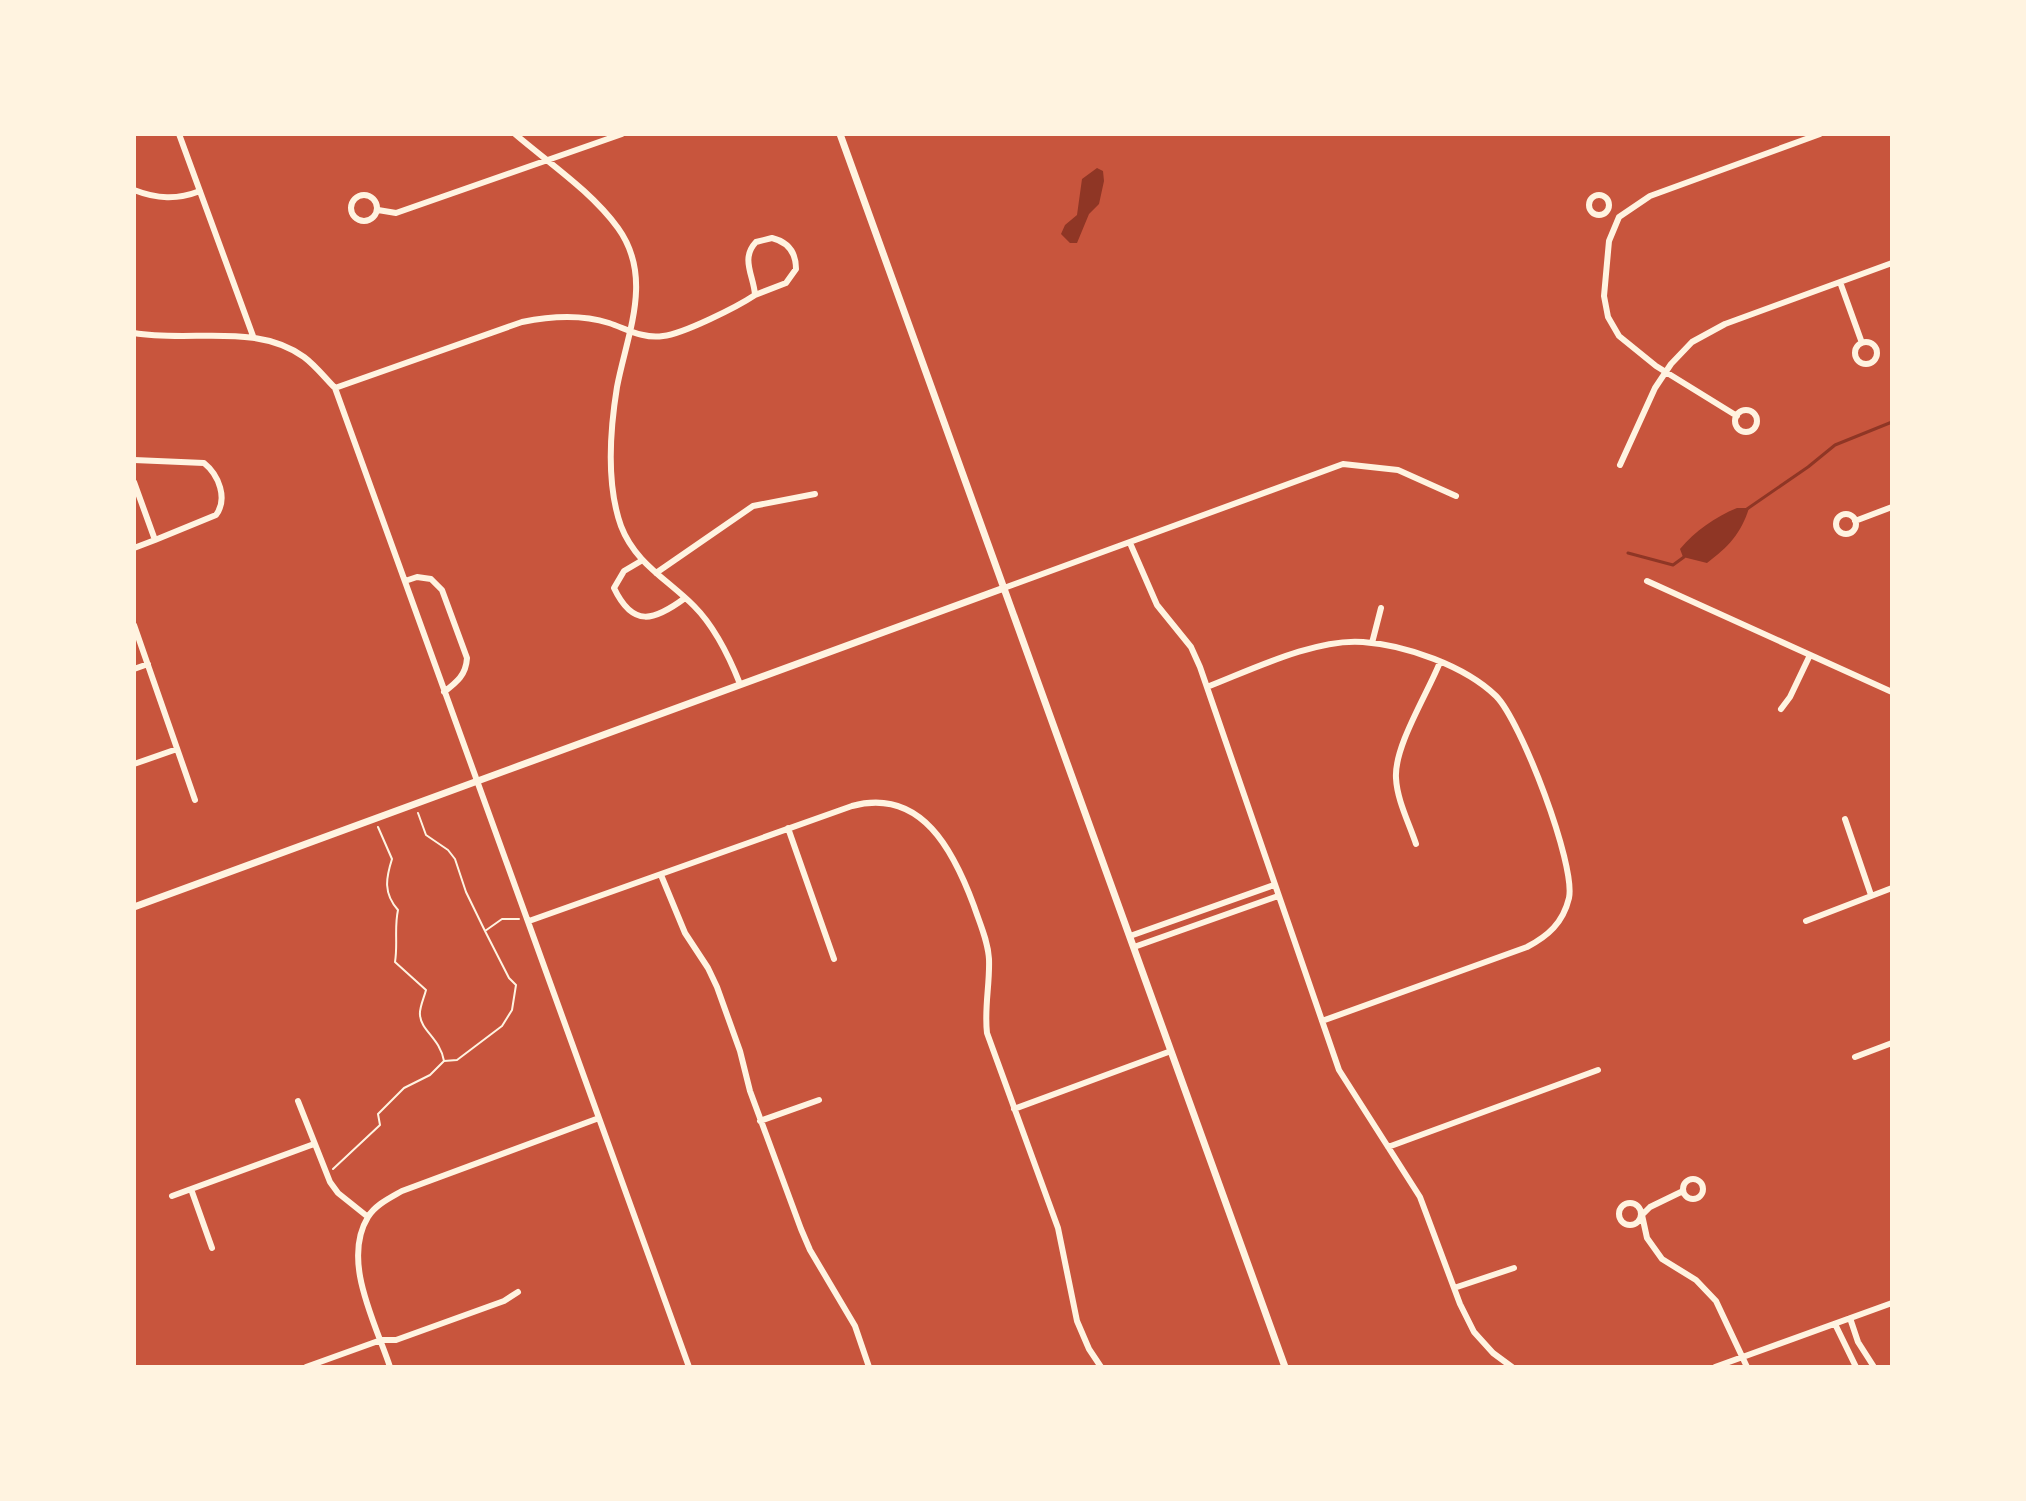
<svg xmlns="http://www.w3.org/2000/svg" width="2026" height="1501" font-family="Arial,sans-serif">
  <rect width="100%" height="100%" fill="#c8553d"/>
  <!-- water -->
  <path fill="#8f3625" d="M1097,168L1103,171L1104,181L1099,204L1089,214L1077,243H1070L1061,234L1065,225L1077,215L1082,179Z
    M1737,508H1749C1741,534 1728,547 1707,563L1683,557L1680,549C1695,531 1715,517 1737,508Z"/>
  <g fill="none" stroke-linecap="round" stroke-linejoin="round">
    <!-- stream -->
    <path stroke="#8f3625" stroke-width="3" d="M1747,509L1808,467L1835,445L1892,422
      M1628,553L1673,565L1684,557"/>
    <!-- path -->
    <path stroke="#fff3e0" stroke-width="2" d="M378,827L392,859C386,878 383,893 398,910C394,928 398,944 395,962L426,990C424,998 419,1008 420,1015C421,1031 440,1038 444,1061
      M485,931L502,919H519
      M333,1169L380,1125L378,1114L404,1088L430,1075L444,1061L457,1060L502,1026L512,1010L516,985L509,978L485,931L466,892L455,859L448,850L426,835L418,813"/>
    <!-- minor -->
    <path stroke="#fff3e0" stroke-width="6" d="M179,134L253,336
      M515,134C550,164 591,191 618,228C654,278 627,334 617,387C610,430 606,484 621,526C635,563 667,579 694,606C715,627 729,656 740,684
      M134,190C157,199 177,200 200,191
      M351 208a13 13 0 1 1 26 0a13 13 0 1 1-26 0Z
      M1589 205a10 10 0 1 1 20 0a10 10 0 1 1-20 0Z
      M378,210L396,213L622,134
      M772,238C788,242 796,252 796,269L786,283L755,295C754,276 740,259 756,242Z
      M1840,282L1862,343
      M134,333C191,343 255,322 304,357C316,366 325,378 335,388L689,1367
      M1855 353a11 11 0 1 1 22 0a11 11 0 1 1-22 0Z
      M335,388L522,322C551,316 581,314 609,323C627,329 643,339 663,336C683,334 737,307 755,295
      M1735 421a11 11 0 1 1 22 0a11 11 0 1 1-22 0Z
      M1737,416L1656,366L1619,336L1608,317L1604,296L1609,241L1619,217L1650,196L1820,134
      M134,460L204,463C219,475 228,499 216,515L155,540
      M1620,465L1655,388L1671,364L1692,342L1725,324L1892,263
      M134,482L155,540L134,548
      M1836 524a10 10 0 1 1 20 0a10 10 0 1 1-20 0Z
      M1855,521L1892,507
      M1130,543L1157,605L1191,647L1200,667L1339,1070L1420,1197L1460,1304L1474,1332L1493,1353L1512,1367
      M641,561L624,571L614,588C633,628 654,621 685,598
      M656,573L753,506L815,494
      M405,581L417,577L431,579L442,590L467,658C466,675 457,682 444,692
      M1647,581L1892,692
      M1004,588L1343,464L1398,470L1456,496
      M134,625L195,800
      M1372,643L1381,608
      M134,669L148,664
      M1207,687C1251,670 1316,638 1363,642C1406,645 1465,666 1496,696C1521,721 1576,865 1569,898C1563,923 1548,936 1527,947L1322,1021
      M1781,709L1790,697L1810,655
      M134,764L177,749
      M1845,819L1871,895
      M788,828L834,959
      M1416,844C1409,823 1397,800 1396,778C1394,746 1428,693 1440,662
      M661,875L685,933L708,968L717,987L740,1051L750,1091L801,1229L810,1250L855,1326L869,1367
      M529,921L852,806C922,787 954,852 974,906C980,924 988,941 989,959C990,984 984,1008 987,1033L1058,1228L1077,1321L1089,1349L1101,1367
      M1806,921L1892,888
      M1130,936L1274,885
      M1134,947L1278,896
      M1855,1057L1892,1043
      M298,1101L330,1182L338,1193L368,1217
      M1014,1109L1171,1051
      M760,1121L819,1100
      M1388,1147L1598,1070
      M1683 1189a10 10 0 1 1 20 0a10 10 0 1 1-20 0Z
      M191,1189L212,1248
      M1683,1191L1650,1207L1642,1215L1647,1238L1662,1259L1696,1280L1716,1301L1747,1367
      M172,1196L314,1144
      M1619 1214a11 11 0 1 1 22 0a11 11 0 1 1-22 0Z
      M1454,1288L1514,1268
      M1850,1318L1858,1342L1874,1367
      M1835,1324L1856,1367
      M306,1367L381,1340H396L504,1301L518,1292
      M390,1367C376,1324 341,1261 368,1217C375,1205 390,1198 402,1191L599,1118
      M1715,1367L1892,1303"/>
    <!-- tertiary -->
    <path stroke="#fff3e0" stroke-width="7" d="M840,134L1285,1367
      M134,907L1004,588"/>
  </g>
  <!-- border -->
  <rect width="2026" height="1501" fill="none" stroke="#fff3e0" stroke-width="272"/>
</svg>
